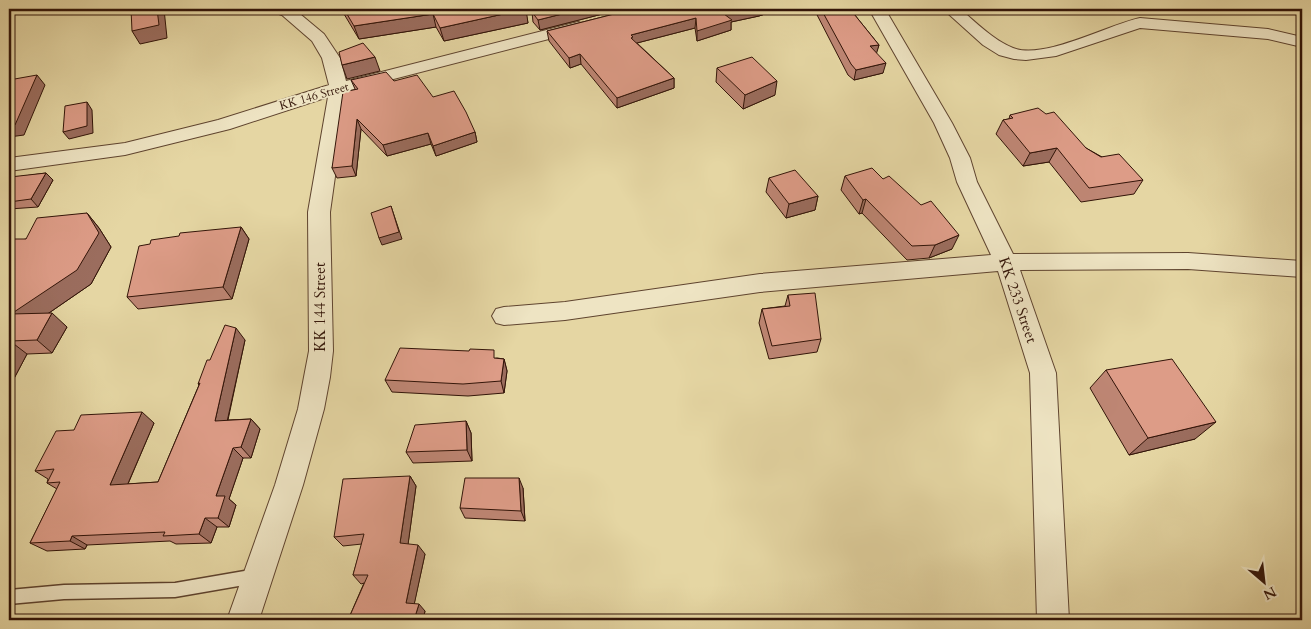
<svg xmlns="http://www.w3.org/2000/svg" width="1311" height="629" font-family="Cardo,serif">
  <rect width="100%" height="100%" fill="#e5d6a3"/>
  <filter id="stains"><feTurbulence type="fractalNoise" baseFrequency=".004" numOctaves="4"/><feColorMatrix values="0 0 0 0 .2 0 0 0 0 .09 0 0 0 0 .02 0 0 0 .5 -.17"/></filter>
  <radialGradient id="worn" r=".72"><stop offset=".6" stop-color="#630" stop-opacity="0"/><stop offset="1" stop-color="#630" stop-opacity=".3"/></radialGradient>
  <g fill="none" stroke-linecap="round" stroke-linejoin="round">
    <!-- lane casing -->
    <g stroke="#5f442f" stroke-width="3">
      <path id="lane" d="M256,569L261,571L263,576L261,581L256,583L175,597L64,599L9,604V590L64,585L175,583Z"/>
    </g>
    <!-- street casing -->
    <g stroke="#5f442f" stroke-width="2">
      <path id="street" d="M271,9H294L324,34L340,58L346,81L578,22L584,24L586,27L584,30L347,91L330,212L333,351L330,377L324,409L303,485L259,620H227L275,485L298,409L304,377L309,351L308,212L328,97L230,129L125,155L9,171V158L125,143L218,120L329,85L322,58L312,41L282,15L273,12Z
        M869,9H885L952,123L970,158L977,182L1013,254L1188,253L1302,261V277L1188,269L1020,270L1056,373L1069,620H1037L1030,373L998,271L760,292L565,320L504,325L496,323L492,316L496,309L504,307L565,302L760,274L991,255L957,182L950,158L934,123Z
        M943,9H960C977,23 993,40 1013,48C1045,60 1107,25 1140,18L1268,29L1302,37V47L1268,39L1140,28L1056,56L1026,60L1014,59L999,55L983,45Z"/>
    </g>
    <!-- lane -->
    <use href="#lane" fill="#eee4c3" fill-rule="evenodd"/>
    <!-- street -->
    <use href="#street" fill="#eee4c3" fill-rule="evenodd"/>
  </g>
  <!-- wall -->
  <path fill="#be8674" stroke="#321408" d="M341,9H525L528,23L444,41L436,27L359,39Z
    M541,9H622L540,30L533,22L532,12Z
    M634,9H780L759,16L731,22V30L697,41L695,28L637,43L674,78V88L617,108L581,64L570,68L549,41L547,31Z
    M814,9H850L879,45L876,53L883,73L854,80L848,75Z
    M896,9H930L899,13Z
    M717,68L775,95L743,109L716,82Z
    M351,80L394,81L475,132L477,142L436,156L431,144L387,156L361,129L356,176L337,178L332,168L355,89Z
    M1010,115L1086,148L1143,180L1134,194L1081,202L1049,162L1023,166L996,134L1003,120L1009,119Z
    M46,173L53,180L38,207L9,209V178Z
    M845,176L952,249L929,258L907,260L862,213L859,214L841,190Z
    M769,178L818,196L815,210L786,218L766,192Z
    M87,213L99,228L111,247L91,284L49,313L67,327L52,353L27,354L9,388V243L26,239Z
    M241,227L249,239L232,299L138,309L127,297Z
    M788,295L821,339L817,352L769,359L759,323L762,309L785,306Z
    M245,340L228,420L251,419L260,429L251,458H243L229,499L236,505L229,527H217L211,543L176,544L170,541L87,545L85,549L47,551L30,543L57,489L47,483L48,479L35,471L74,430L154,423L128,484L158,482L199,385L198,384Z
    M497,358L504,359L507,371L504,393L468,396L392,392L385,380Z
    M1106,370L1195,439L1129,455L1090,388Z
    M466,421L471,433L472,461L413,463L406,452Z
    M410,476L416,486L408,544L425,554L414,604L425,611L423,620H348L364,583L361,584L353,575L362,544L343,546L334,537Z
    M523,488L525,521L465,518L460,508Z"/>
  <!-- shaded-wall -->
  <path fill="#9b6d5e" stroke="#321408" d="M157,9H164L167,38L140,44L132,31Z
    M526,9L528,23L444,41L440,28Z
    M582,9H622L540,30L538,20Z
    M747,9H780L759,16L731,22V30L697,41V31L724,14Z
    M900,9H930L899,13Z
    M433,14L436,27L359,39L354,26Z
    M696,18L695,28L633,44L631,35Z
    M879,45L876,55L870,46Z
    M580,54L581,64L570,68L569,58Z
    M375,57L380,71L347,79L342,65Z
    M886,63L883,73L854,80L856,70Z
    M37,75L45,85L24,135L9,137V126Z
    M674,78V88L617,108V98Z
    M777,81L775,95L743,109L745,95Z
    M87,102L92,110L93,133L69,139L63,132Z
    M357,119L361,129L356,176L352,166Z
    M475,132L477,142L436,156L433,146Z
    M428,133L431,144L387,156L383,145Z
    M1057,148L1049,162L1023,166L1030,153Z
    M46,173L53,180L38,207L31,199Z
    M818,196L815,210L786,218L789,204Z
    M866,199L862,213L859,214L863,200Z
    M391,206L402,239L382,245L379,238Z
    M87,213L99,228L111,247L91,284L27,328L11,314Z
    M241,227L249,239L232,299L223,287Z
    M959,235L952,249L929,258L935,245Z
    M52,313L67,327L52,353L37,340Z
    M236,328L245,340L225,431L215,421Z
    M10,341L27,354L9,388V344Z
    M504,359L507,371L504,393L501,381Z
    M142,412L154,423L123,495L110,485Z
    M251,419L260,429L251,458L241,447Z
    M466,421L471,433L472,461L467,450Z
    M1216,422L1195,439L1129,455L1148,438Z
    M233,448L243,458L229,499L236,505L229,527L218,518L216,496Z
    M410,476L416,486L407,552L400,543Z
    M519,478L523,488L525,521L521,511Z
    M205,518L217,527L211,543L199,534Z
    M72,536L87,545L85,549L70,541Z
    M418,545L425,554L413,610L406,603Z
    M419,604L425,611L423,620H414Z"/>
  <!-- building -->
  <path fill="#dd9c87" stroke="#321408" d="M131,9H157L159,25L132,31Z
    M344,9H526L440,28L433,14L354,26Z
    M541,9H582L538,20L532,12Z
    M634,9H747L724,14L732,20L697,31L696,18L631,35L633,37L631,38L674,78L617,98L580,54L569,58L547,31Z
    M821,9H850L879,45L870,46L886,63L856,70L851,64Z
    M363,43L375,57L342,65L339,52Z
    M752,57L777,81L745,95L717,68Z
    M386,72L394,81L417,75L433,97L454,91L466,112L475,132L433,146L428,133L383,145L357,119L352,166L332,168L343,92L358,89L351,80Z
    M37,75L15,125L9,126V80Z
    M87,102V126L63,132L65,106Z
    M1038,108L1046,114L1054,112L1086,148L1101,157L1119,154L1143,180L1089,188L1057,148L1030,153L1003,120L1013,118L1010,115Z
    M872,168L883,179L889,176L921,205L931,201L959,235L935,245L912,246L866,199L863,200L845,176Z
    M795,170L818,196L789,204L769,178Z
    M46,173L31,199L9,202V178L10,177Z
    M391,206L399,232L379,238L371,213Z
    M87,213L99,233L77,270L11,314L52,313L37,340L10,341L9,344V243L11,239H26L37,218Z
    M241,227L223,287L127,297L139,246L150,244L151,240L179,236L180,233Z
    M815,293L821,339L772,346L762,309L790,306L788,295Z
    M225,325L236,328L215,421L251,419L241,447L233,448L216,496H225L218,518H205L199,534L163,536L165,532L72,536L70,541L30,543L60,482L47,483L54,469L35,471L56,431L74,430L81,415L142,412L110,485L158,482L200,383L198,384L207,360H210Z
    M400,348L469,351L470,349L494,350V358L504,359L501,381L463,384L385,380Z
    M1172,359L1216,422L1148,438L1106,370Z
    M466,421L467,450L406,452L415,425Z
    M410,476L400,543L418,545L406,603L419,604L414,620H348L368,575H353L364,534L334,537L343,479Z
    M465,478H519L521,511L460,508Z"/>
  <g text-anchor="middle" stroke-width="4" stroke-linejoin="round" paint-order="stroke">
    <!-- far-street labels -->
    <g font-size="12" fill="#321408" stroke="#eee4c3">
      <text transform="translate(314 96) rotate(-16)" y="4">KK 146 Street</text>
    </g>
    <!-- street labels -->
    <g font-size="15" fill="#321408" stroke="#eee4c3">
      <text transform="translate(1018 300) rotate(71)" y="5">KK 233 Street</text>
      <text transform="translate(320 307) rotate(-90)" y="5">KK 144 Street</text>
    </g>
  </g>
  <!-- margin -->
  <rect width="1311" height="629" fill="none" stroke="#e5d6a3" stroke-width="30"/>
  <rect x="10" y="10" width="1291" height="609" fill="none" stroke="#321408" stroke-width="2.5"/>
  <rect x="15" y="15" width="1281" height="599" fill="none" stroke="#321408"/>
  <!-- north arrow -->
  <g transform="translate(1264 582) rotate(152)" stroke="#eee4c3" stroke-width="4" paint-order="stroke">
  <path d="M0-4L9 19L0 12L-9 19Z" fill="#321408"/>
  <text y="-8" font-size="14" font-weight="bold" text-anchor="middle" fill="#321408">N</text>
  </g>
  <rect width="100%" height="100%" filter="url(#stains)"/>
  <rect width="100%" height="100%" fill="url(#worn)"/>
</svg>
